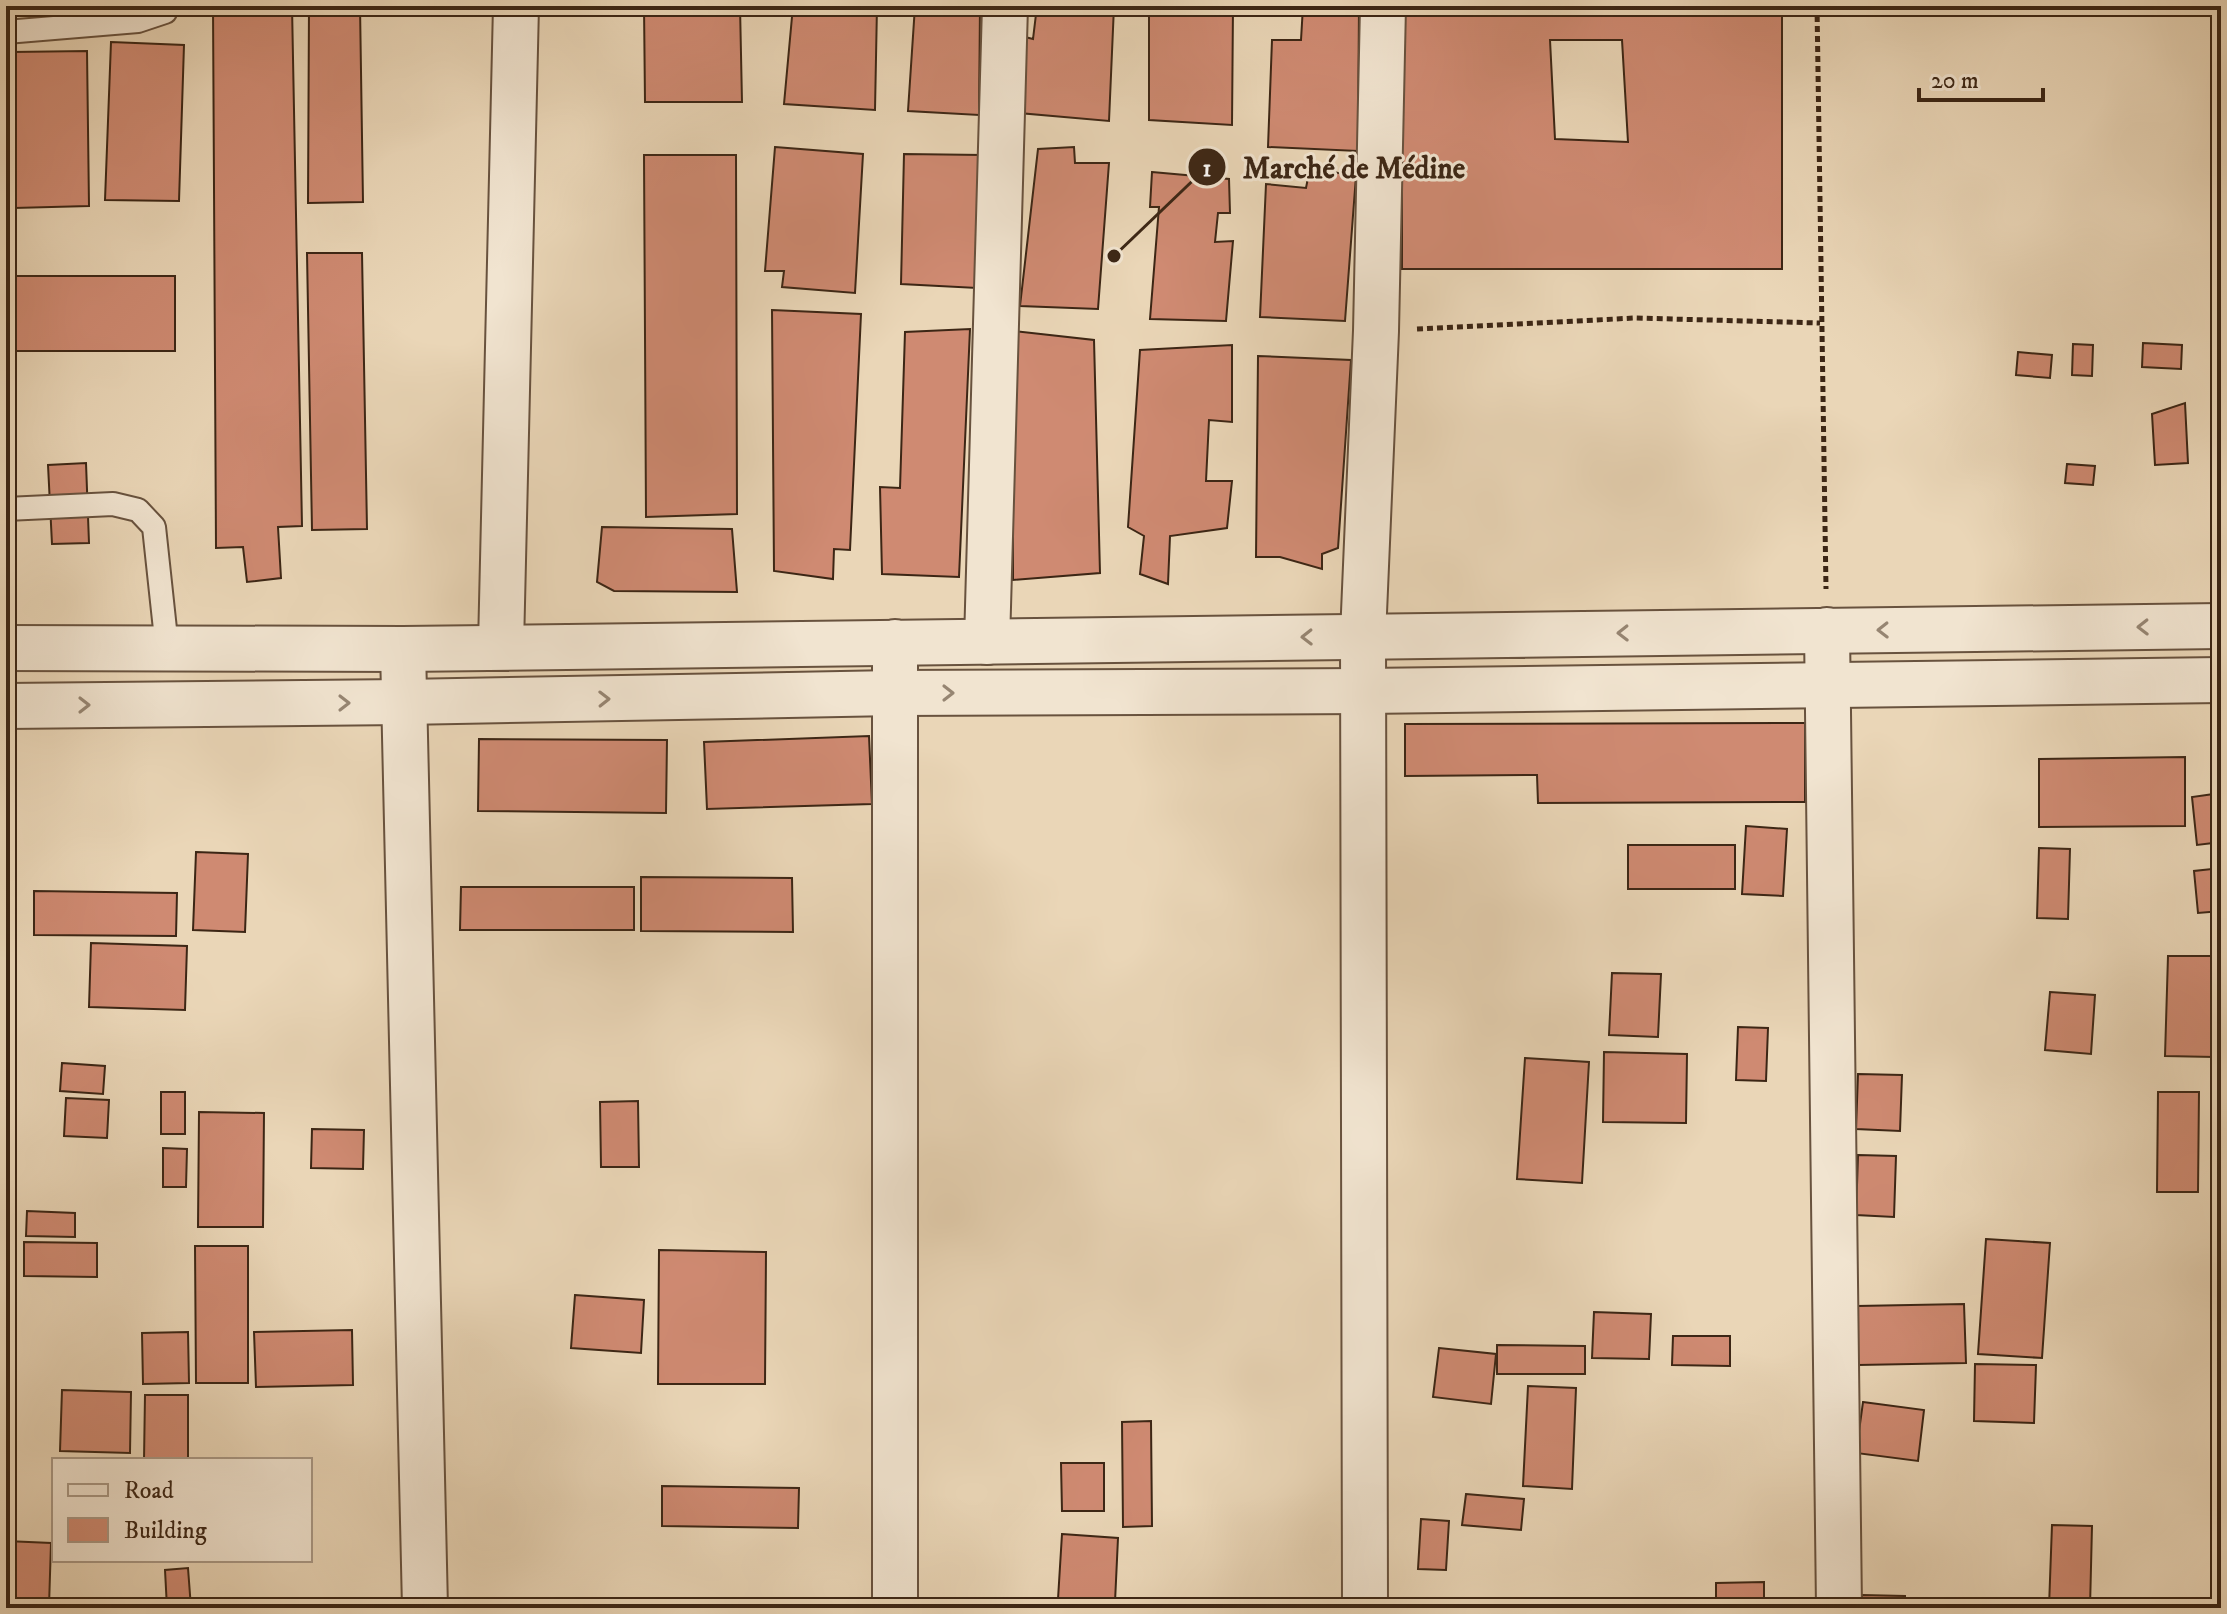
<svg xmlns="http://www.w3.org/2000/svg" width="2227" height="1614" font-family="'IM FELL DW Pica',serif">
  <rect width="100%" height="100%" fill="#ead6b7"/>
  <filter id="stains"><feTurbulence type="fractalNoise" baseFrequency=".0025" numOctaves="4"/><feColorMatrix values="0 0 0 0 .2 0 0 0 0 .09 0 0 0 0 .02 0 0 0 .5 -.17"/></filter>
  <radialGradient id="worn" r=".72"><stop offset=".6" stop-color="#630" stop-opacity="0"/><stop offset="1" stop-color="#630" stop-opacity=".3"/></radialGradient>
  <!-- building -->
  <path fill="#cf8a72" stroke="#3c2615" stroke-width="2" fill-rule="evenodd" d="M213,6H292L302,526L278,527L281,578L247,582L243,547L216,548Z
    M309,6H360L363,202L308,203Z
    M644,6H740L742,102H645Z
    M793,6H877L875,110L784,104Z
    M915,6H980L979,115L908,111Z
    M1037,6H1114L1109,121L1019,113L1021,36L1033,39Z
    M1149,6H1233L1232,125L1149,120Z
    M1303,6H1359L1358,151L1268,147L1272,40H1301Z
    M1402,6H1782V269H1402ZM1550,40H1622L1628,142L1555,139Z
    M111,42L184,45L179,201L105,200Z
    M87,51L89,206L14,208L12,52Z
    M775,147L863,154L855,293L782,287L784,271H765Z
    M1074,147L1075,163H1109L1098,309L1020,306L1038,149Z
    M904,154L983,155L977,288L901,284Z
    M644,155H736L737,514L646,517Z
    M1310,168L1356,176L1345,321L1260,317L1266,184L1306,188Z
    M1152,172L1229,179L1230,213H1218L1215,242L1233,241L1226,321L1150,319L1159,207H1150Z
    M307,253H362L367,529L312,530Z
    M6,276H175V351H6Z
    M772,310L861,314L850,550L834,549L833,579L774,571Z
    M970,329L959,577L882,574L880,487L900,488L905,332Z
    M1013,331L1094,340L1100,573L1013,580Z
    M2143,343L2182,345L2181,369L2142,367Z
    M2073,344L2093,345L2092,376L2072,375Z
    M1232,345V422L1209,420L1206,481H1232L1227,528L1170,536L1168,584L1140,574L1144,536L1128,527L1140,350Z
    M2018,352L2052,355L2050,378L2016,375Z
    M1258,356L1351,360L1338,548L1322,554V569L1280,557H1256Z
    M2185,403L2188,463L2155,465L2152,414Z
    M86,463L89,543L52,544L48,465Z
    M2067,464L2095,466L2093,485L2065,483Z
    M602,527L732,529L737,592L614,591L597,582Z
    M1805,723V802L1538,803L1537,775L1405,776V724Z
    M869,736L872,804L707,809L704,742Z
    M479,739L667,740L666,813L478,811Z
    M2185,757V826L2039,827V759Z
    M2221,793V842L2197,845L2192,797Z
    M1746,826L1787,829L1783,896L1742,894Z
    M1628,845H1735V889H1628Z
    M2039,848L2070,849L2068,919L2037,918Z
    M196,852L248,854L245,932L193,930Z
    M2221,868V911L2198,913L2194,871Z
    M641,877L792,878L793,932L641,931Z
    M461,887H634V930H460Z
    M34,891L177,893L176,936L34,935Z
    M91,943L187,946L185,1010L89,1007Z
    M2168,956H2216L2214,1057L2165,1056Z
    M1612,973L1661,974L1658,1037L1609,1035Z
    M2050,992L2095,995L2091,1054L2045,1050Z
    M1738,1027L1768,1028L1766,1081L1736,1080Z
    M1604,1052L1687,1054L1686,1123L1603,1122Z
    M1525,1058L1589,1062L1582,1183L1517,1179Z
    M62,1063L105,1066L103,1094L60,1091Z
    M1858,1074L1902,1075L1900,1131L1856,1129Z
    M161,1092H185V1134H161Z
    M2158,1092H2199L2198,1192H2157Z
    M66,1098L109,1100L107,1138L64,1136Z
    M638,1101L639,1167H601L600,1102Z
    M199,1112L264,1113L263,1227H198Z
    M312,1129L364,1130L363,1169L311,1168Z
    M163,1148L187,1149L186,1187H163Z
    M1858,1155L1896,1156L1894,1217L1856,1215Z
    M27,1211L75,1213V1237L26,1236Z
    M1986,1239L2050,1243L2042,1358L1978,1354Z
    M24,1242L97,1243V1277L24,1276Z
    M195,1246H248V1383H196Z
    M659,1250L766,1252L765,1384H658Z
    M575,1295L644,1300L641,1353L571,1348Z
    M1964,1304L1966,1363L1858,1365L1857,1306Z
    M1594,1312L1651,1314L1649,1359L1592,1358Z
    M352,1330L353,1385L256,1387L254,1332Z
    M188,1332L189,1383L143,1384L142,1333Z
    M1673,1336H1730V1366L1672,1365Z
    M1497,1345L1585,1346V1374H1497Z
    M1439,1348L1496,1354L1491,1404L1433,1397Z
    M1975,1364L2036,1365L2034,1423L1974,1421Z
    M1528,1386L1576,1388L1572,1489L1523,1486Z
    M62,1390L131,1392L130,1453L60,1451Z
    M145,1395H188V1460H144Z
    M1863,1402L1924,1410L1918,1461L1856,1453Z
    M1151,1421L1152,1526L1123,1527L1122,1422Z
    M1061,1463H1104V1511H1062Z
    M662,1486L799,1488L798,1528L662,1526Z
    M1466,1494L1524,1499L1521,1530L1462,1525Z
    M1421,1519L1449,1521L1446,1570L1418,1569Z
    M2052,1525L2092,1526L2090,1608L2049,1607Z
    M1062,1534L1118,1538L1115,1602L1058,1599Z
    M6,1541L51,1543L49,1606L6,1605Z
    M188,1568L191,1608H167L165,1570Z
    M1764,1582V1608H1716V1583Z
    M1862,1595L1905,1596V1608H1862Z
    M1065,1605L1118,1607V1608H1064Z"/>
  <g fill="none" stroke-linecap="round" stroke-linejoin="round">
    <!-- service casing -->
    <g stroke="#68523e" stroke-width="26">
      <path id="service" d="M6,32L138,21L165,12L166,6
        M6,509L113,504L138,510L154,527L167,648"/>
    </g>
    <!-- minor casing -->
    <g stroke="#68523e" stroke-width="48">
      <path id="minor" d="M1827,630L1839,1608
        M987,642L1005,6
        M501,646L516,6
        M403,649L425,1608
        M895,1608V642
        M1365,1608L1363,636L1376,331L1383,6"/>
    </g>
    <!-- tertiary casing -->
    <g stroke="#68523e" stroke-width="48">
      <path id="tertiary" d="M6,648L403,649L2221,626
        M6,706L404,702L894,693L1365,691L2221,680"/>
    </g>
    <!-- path -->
    <path stroke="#3c2615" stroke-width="5" stroke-dasharray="6 4" stroke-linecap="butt" d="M1817,6L1826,589
      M1417,329L1635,318L1820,323"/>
    <!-- service -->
    <use href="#service" stroke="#f1e4d0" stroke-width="22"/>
    <!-- minor -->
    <use href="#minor" stroke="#f1e4d0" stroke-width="44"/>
    <!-- tertiary -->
    <use href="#tertiary" stroke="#f1e4d0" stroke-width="44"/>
  </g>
  <!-- one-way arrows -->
  <defs><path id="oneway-chevron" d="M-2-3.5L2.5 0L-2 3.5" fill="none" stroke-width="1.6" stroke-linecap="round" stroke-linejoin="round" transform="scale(2)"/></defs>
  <g stroke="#968572">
    <use href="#oneway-chevron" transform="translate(2143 627) rotate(179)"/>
    <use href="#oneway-chevron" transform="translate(1883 630) rotate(179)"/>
    <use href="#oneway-chevron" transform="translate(1623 633) rotate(179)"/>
    <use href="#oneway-chevron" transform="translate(1307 637) rotate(179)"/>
    <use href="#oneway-chevron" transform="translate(948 693)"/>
    <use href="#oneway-chevron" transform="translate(604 699) rotate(-1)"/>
    <use href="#oneway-chevron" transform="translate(344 703)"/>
    <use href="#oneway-chevron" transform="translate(84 705)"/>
  </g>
  <!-- callouts -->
  <path fill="none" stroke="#3c2615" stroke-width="3" d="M1114 256L1207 167"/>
  <g fill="#3c2615" stroke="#f1e4d0" stroke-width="3">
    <circle cx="1114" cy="256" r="8"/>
    <circle cx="1207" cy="167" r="20"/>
  </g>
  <g font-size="24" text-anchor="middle" font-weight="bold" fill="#fff">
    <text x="1207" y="176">1</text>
  </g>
  <g font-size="30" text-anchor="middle" font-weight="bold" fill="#3c2615" stroke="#f1e4d0" stroke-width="6" stroke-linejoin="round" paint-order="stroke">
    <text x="1354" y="178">Marché de Médine</text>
  </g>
  <!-- margin -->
  <rect width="2227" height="1614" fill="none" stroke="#ead6b7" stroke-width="32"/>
  <rect x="8" y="8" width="2211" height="1598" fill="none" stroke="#3c2615" stroke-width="4"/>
  <rect x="16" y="16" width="2195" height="1582" fill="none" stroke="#3c2615" stroke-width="2"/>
  <!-- legend -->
  <rect x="52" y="1458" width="260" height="104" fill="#f1e4d0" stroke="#a99885" stroke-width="2"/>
  <rect x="68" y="1484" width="40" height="12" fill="#f1e4d0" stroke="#a99885" stroke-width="2"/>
  <text x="124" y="1498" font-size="24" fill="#3c2615">Road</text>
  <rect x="68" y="1518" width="40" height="24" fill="#cf8a72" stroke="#a99885" stroke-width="2"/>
  <text x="124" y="1538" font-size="24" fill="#3c2615">Building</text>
  <!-- scale -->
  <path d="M1919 88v12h124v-12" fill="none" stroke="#3c2615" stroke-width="4"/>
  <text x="1931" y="88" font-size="24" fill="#3c2615" stroke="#f1e4d0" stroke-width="6" paint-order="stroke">20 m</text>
  <rect width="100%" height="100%" filter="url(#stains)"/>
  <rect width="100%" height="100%" fill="url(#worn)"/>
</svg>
